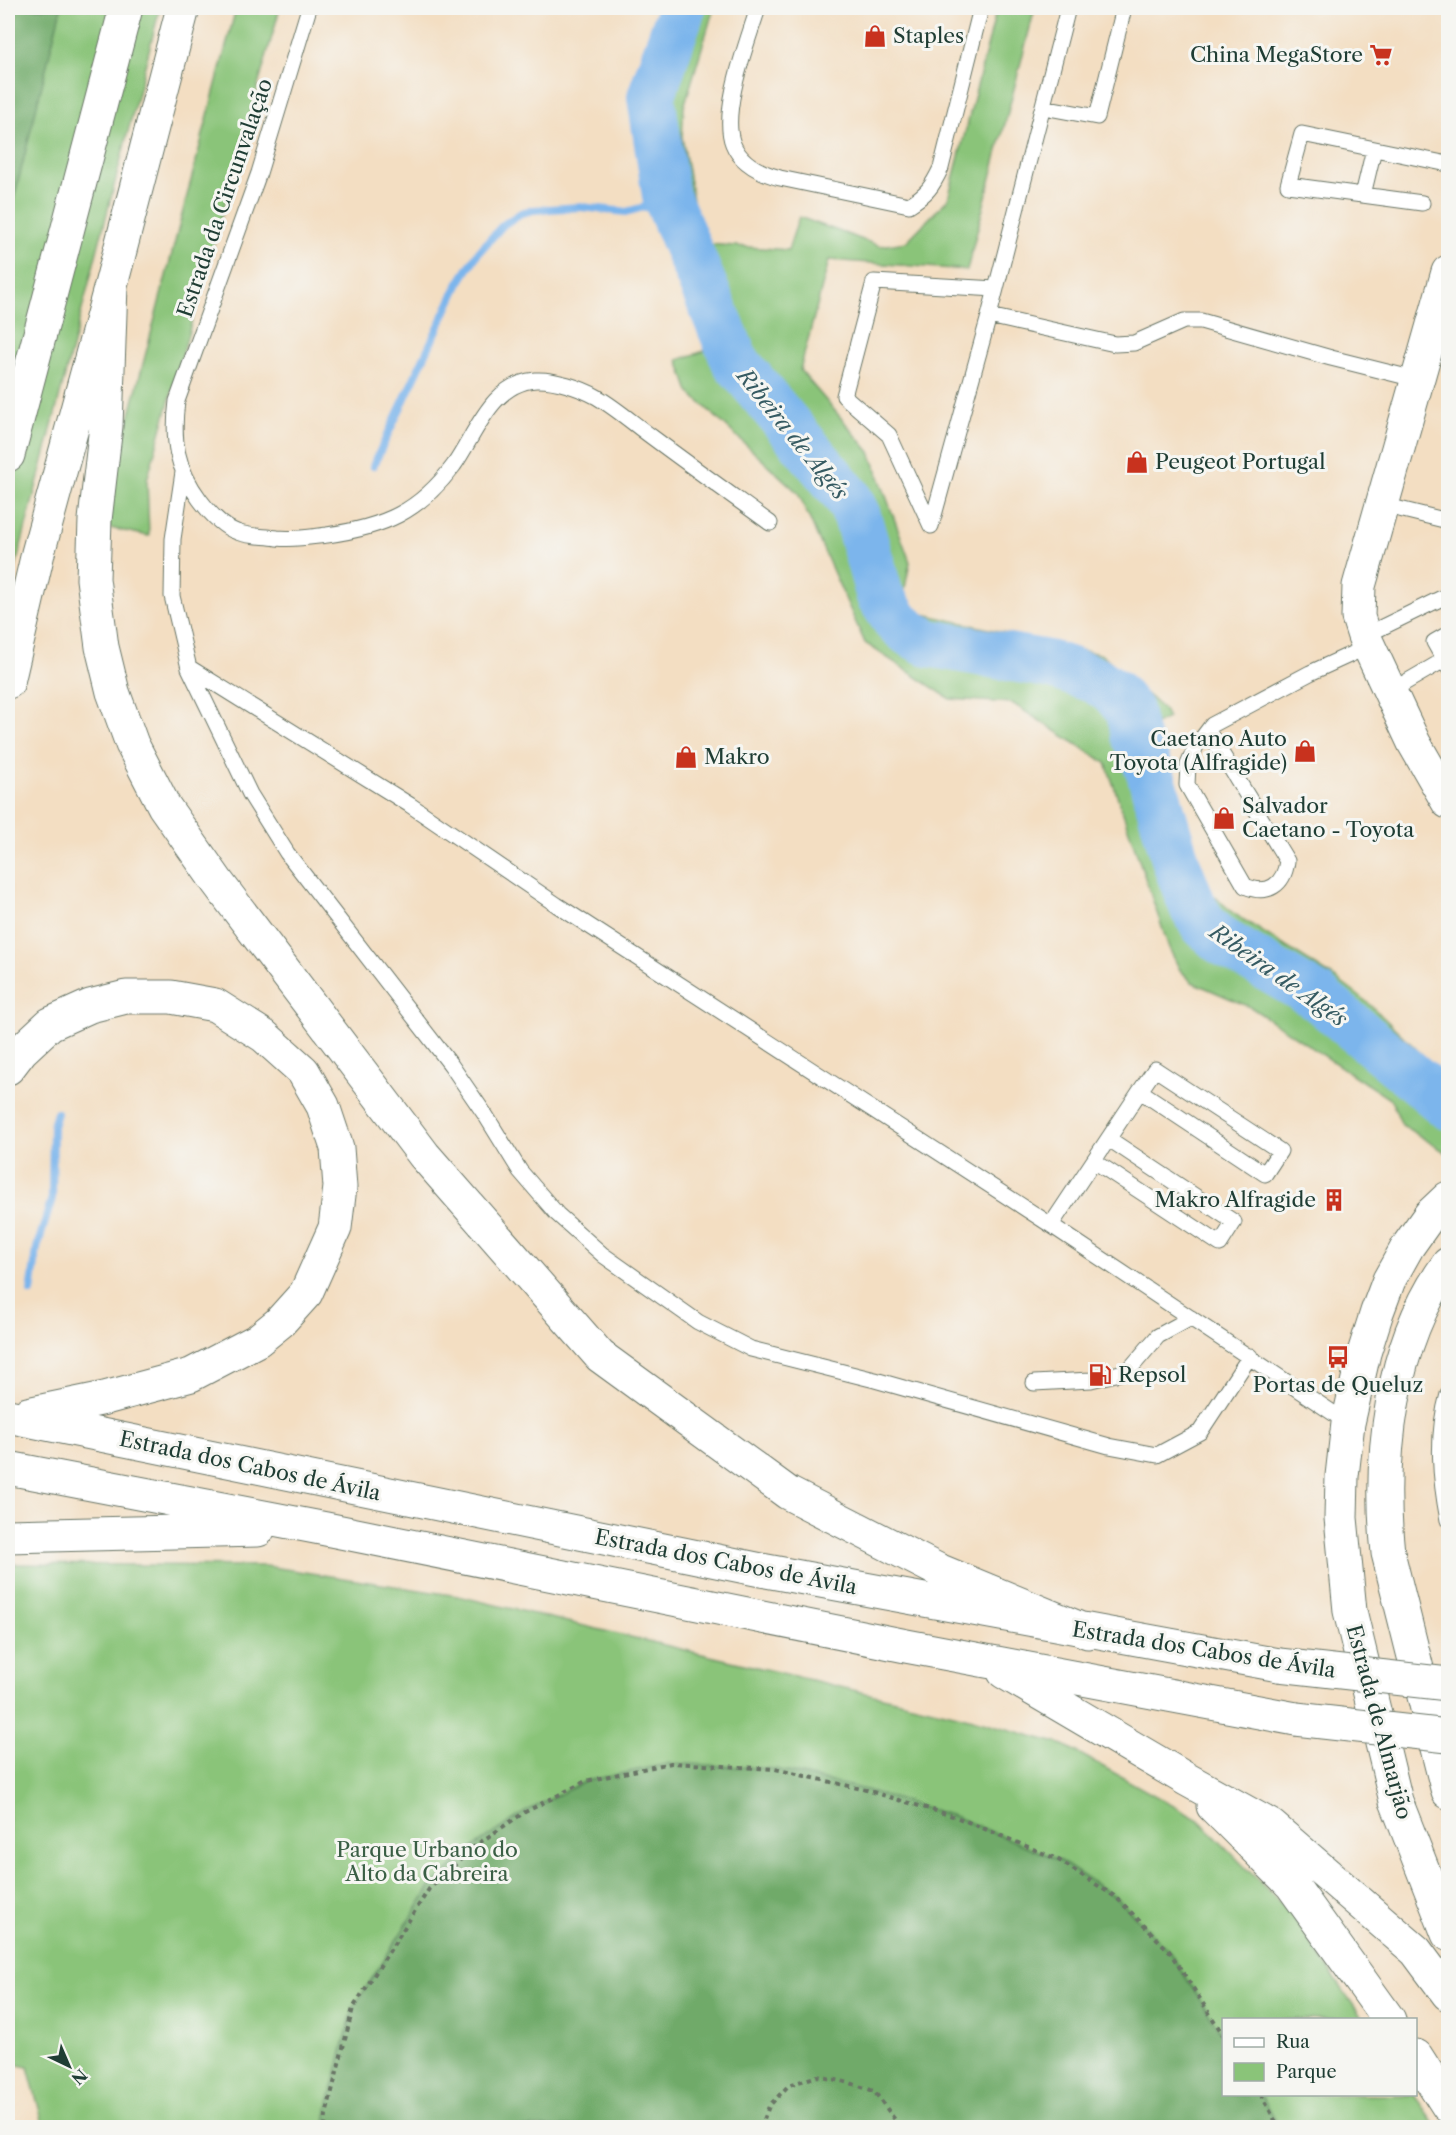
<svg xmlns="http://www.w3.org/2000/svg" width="1456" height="2135" font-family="'Libre Caslon Text',serif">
  <rect width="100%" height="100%" fill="#f6f6f2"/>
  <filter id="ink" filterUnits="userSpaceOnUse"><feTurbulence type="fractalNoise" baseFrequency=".0167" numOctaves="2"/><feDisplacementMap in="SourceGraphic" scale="12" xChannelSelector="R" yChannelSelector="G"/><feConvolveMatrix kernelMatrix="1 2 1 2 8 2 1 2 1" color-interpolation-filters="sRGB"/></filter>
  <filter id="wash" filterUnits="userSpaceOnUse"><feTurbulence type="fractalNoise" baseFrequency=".008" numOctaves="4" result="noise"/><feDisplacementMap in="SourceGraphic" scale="24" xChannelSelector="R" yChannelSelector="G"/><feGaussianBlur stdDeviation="1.35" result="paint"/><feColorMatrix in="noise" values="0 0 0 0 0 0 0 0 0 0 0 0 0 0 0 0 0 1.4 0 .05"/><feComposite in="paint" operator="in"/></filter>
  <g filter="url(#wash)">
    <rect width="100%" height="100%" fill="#f3dec2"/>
    <!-- green -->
    <path fill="#8ac479" stroke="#548056" stroke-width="1.5" d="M8,8H160L8,596Z
      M236,8H280L147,480L149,536L109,528L114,475Z
      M664,8H714L684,107L682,137L698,229L708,244L788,250L799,217L880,246L906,242L948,199L997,8H1035L967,270L829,260L800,370L870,452L910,562L901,609L1103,655L1164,710L1168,718L1152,726L1154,735L1173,779L1198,871L1209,891L1233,913L1335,978L1367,1002L1448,1079V1154L1402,1125L1391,1100L1252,1008L1192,982L1180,970L1169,948L1106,763L1012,703L950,699L865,643L798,493L689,392L678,360L707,350L664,219L658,221L634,91Z
      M8,1564L266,1566L458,1596L958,1715L1064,1745L1199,1820L1290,1913L1363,2019L1224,2020V2094L1414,2095L1437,2127H44L28,2067L8,2063Z"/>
    <!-- forest -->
    <path fill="#6faa69" stroke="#47744e" stroke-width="1.5" d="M8,8H61L8,223Z
      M671,1763L775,1769L866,1790L956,1817L1057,1859L1117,1898L1169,1951L1223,2036L1224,2094L1261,2095L1279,2127H325L326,2115L353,2008L429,1889L476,1845L525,1812L586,1781Z"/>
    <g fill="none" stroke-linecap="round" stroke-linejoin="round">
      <!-- stream -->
      <path stroke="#7bb5ec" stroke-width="8" d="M373,466L459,283L478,253L503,225L521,213L533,210L581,207L626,212L648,206L666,196
        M31,1292L37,1248L52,1198L53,1126L57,1113"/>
      <!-- river -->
      <path stroke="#7bb5ec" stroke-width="48" d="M682,8L651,97L666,196L735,361L847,496L857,516L880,596L897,622L910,633L929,643L1053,665L1096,680L1115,693L1129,710L1134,734L1150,772L1177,865L1194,909L1204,925L1220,940L1316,996L1448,1106"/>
    </g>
  </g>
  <g filter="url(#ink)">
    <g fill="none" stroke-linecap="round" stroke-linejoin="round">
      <!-- lane casing -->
      <g stroke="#697566" stroke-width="17">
        <path id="lane" d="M309,8L259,173L177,401C172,440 176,468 200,500C209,512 222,527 237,532C249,537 265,536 277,538C294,540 310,537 327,535C384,527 419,512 454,465C476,434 491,383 536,380C554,379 581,388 597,397C616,408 634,424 652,437C691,466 730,494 770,523
          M758,8C748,41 720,111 733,144C741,164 761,173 780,178L909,205C927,194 932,187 941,168L981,8
          M1068,8L989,316L1115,344L1134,343L1184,321H1201L1331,358L1419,380
          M1043,107L1097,117L1124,8
          M1363,195L1374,149
          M1422,203L1288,185L1302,134L1448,164
          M989,316L931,526L889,435L844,396L874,282L996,289
          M183,472L173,539L172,596L189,668L250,794L287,853L451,1065L486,1116L520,1171L557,1214L603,1255L698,1322L751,1349L875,1380L1109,1446L1157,1455L1200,1432L1250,1356
          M1383,505L1448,521
          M1448,634L1434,642L1448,667
          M1364,636L1448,595
          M190,668L410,805L557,905L1051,1225L1348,1423
          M1389,692L1444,660
          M1208,731L1287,861C1284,885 1268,896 1245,886L1187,785L1188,765L1196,746L1212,725L1310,673L1369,646
          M1094,1161L1220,1244L1234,1222L1109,1139
          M1051,1225L1140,1091L1265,1174L1280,1151L1155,1069L1140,1091
          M1034,1383L1091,1380L1128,1371L1158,1336L1191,1318
          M1448,1394C1436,1436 1440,1479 1448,1520"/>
      </g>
      <!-- secondary casing -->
      <g stroke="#697566" stroke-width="35">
        <path id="secondary" d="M1448,272L1359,586L1358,617L1364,636L1414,743L1448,802
          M1448,1198L1430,1215L1408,1246L1389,1280L1377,1312L1364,1353L1348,1423L1342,1476L1341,1518L1350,1611L1396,1801L1448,1934
          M1448,1264C1390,1344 1378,1457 1388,1553L1448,1792"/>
      </g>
      <!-- highway casing -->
      <g stroke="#697566" stroke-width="35">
        <path id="highway" d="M111,285L106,426L95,520L93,579L102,647L113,692L132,744L164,806L218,883L424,1155L600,1356L788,1493L938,1570L1088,1632
          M8,455L126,8
          M8,682L38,553L111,285L183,8
          M8,1068L21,1051L50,1024L90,1006L126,997H171L215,1005L264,1036L303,1071L323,1106L337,1148L340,1187L335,1228L306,1293L279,1323L258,1340L191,1375L105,1398L28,1414
          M8,1416L761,1570L1279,1665
          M8,1468L326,1529L906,1646L1296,1719
          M8,1536L258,1530
          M1004,1672L1186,1779L1271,1826L1416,1951L1448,1994
          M1213,1806L1292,1885L1389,2020
          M1416,2056L1448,2106"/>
      </g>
      <!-- path -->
      <path stroke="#697566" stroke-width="4" stroke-dasharray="4.5 4.5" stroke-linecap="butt" d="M1261,2094L1279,2128
        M325,2128L326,2115L353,2008L429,1889L476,1845L525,1812L586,1781L671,1763L775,1769L866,1790L956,1817L1057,1859L1117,1898L1169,1951L1224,2036
        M761,2128L769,2106L789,2085L818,2076L850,2083L874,2091L901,2128"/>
      <!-- lane -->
      <use href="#lane" stroke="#fff" stroke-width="15"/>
      <!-- secondary -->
      <use href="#secondary" stroke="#fff" stroke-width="33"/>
      <!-- highway -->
      <use href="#highway" stroke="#fff" stroke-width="33"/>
      <!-- highway-bridge casing -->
      <g stroke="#697566" stroke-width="35" stroke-linecap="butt">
        <path id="highway-bridge" d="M1279,1665L1448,1684
          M1296,1719L1448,1736"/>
      </g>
      <!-- highway-bridge -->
      <use href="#highway-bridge" stroke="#fff" stroke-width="33"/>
    </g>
  </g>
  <!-- icons -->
  <defs>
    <g id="shop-bare" transform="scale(1.8)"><path d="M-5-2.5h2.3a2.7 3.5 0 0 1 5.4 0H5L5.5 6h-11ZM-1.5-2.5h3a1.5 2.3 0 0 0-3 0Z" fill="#c8321e" stroke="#f6f6f2" stroke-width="2.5" paint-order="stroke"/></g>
    <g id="supermarket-bare" transform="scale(1.8)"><path d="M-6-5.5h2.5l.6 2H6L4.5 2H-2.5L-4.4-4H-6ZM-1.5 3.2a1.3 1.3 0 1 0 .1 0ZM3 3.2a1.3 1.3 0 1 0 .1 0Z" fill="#c8321e" stroke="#f6f6f2" stroke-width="2.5" paint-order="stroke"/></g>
    <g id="building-bare" transform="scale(1.8)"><path d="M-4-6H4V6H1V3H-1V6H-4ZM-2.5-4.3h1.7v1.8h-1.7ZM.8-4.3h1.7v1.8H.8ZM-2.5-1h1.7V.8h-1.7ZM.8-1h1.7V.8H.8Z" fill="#c8321e" stroke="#f6f6f2" stroke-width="2.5" paint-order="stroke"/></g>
    <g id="bus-bare" transform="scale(1.8)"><path d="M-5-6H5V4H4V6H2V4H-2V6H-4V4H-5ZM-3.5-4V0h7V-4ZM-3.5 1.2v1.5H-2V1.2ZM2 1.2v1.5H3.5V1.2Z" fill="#c8321e" stroke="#f6f6f2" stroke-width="2.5" paint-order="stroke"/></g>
    <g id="fuel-bare" transform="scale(1.8)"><path d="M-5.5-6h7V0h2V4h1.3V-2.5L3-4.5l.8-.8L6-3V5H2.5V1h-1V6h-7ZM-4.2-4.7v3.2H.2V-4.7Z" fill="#c8321e" stroke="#f6f6f2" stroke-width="2.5" paint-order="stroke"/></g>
  </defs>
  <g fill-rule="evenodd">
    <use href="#shop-bare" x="875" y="36"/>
    <use href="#supermarket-bare" x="1381" y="55"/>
    <use href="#shop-bare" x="1137" y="462"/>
    <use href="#shop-bare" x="1305" y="751"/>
    <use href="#shop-bare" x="686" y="757"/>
    <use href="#shop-bare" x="1224" y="818"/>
    <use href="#building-bare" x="1334" y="1200"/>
    <use href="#bus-bare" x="1338" y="1357"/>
    <use href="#fuel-bare" x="1100" y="1375"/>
  </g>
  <g text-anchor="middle" stroke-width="6" stroke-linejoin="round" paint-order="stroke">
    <!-- poi labels -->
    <g font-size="21" fill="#1f3d34" stroke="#f6f6f2" text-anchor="start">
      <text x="893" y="43">Staples</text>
      <text x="1363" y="62" text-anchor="end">China MegaStore</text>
      <text x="1155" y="469">Peugeot Portugal</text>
      <text x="1287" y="746" text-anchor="end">Caetano Auto<tspan x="1287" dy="24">Toyota (Alfragide)</tspan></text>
      <text x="704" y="764">Makro</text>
      <text x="1242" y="813">Salvador<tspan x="1242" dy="24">Caetano - Toyota</tspan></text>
      <text x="1316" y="1207" text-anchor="end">Makro Alfragide</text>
      <text x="1118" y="1382">Repsol</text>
      <text x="1338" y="1392" text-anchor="middle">Portas de Queluz</text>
    </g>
    <!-- street labels -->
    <g font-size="21" fill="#1f3d34" stroke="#f6f6f2">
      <text transform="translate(225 198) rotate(-71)" y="7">Estrada da Circunvalação</text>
      <text transform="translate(250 1466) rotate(12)" y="7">Estrada dos Cabos de Ávila</text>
      <text transform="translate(726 1562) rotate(11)" y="7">Estrada dos Cabos de Ávila</text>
      <text transform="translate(1204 1650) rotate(9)" y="7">Estrada dos Cabos de Ávila</text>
      <text transform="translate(1379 1722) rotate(75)" y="7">Estrada de Almarjão</text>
    </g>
    <!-- park labels -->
    <g font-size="21" fill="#3a5f45" stroke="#f6f6f2">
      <text x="427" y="1857">Parque Urbano do<tspan x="427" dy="24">Alto da Cabreira</tspan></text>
    </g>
    <!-- water labels -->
    <g font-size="22" font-style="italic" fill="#365b62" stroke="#f6f6f2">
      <text transform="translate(793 434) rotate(51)" y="8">Ribeira de Algés</text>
      <text transform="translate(1279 975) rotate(35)" y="8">Ribeira de Algés</text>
    </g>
  </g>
  <!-- margin -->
  <rect width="1456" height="2135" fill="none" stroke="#f6f6f2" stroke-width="30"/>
  <!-- legend -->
  <rect x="1222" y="2018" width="195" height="78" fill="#f6f6f2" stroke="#a0aca6" stroke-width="1.5"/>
  <rect x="1234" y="2038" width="30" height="9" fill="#ffffff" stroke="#a0aca6" stroke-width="1.5"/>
  <text x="1276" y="2048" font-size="18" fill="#1f3d34">Rua</text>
  <rect x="1234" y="2063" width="30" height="18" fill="#8ac479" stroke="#a0aca6" stroke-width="1.5"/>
  <text x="1276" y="2078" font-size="18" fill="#1f3d34">Parque</text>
  <!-- north arrow -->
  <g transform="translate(69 2066) rotate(136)" stroke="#f6f6f2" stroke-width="4.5" paint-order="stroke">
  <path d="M0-4.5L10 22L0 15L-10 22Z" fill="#1f3d34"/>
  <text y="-9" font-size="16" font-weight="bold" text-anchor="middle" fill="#1f3d34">N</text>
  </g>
</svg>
